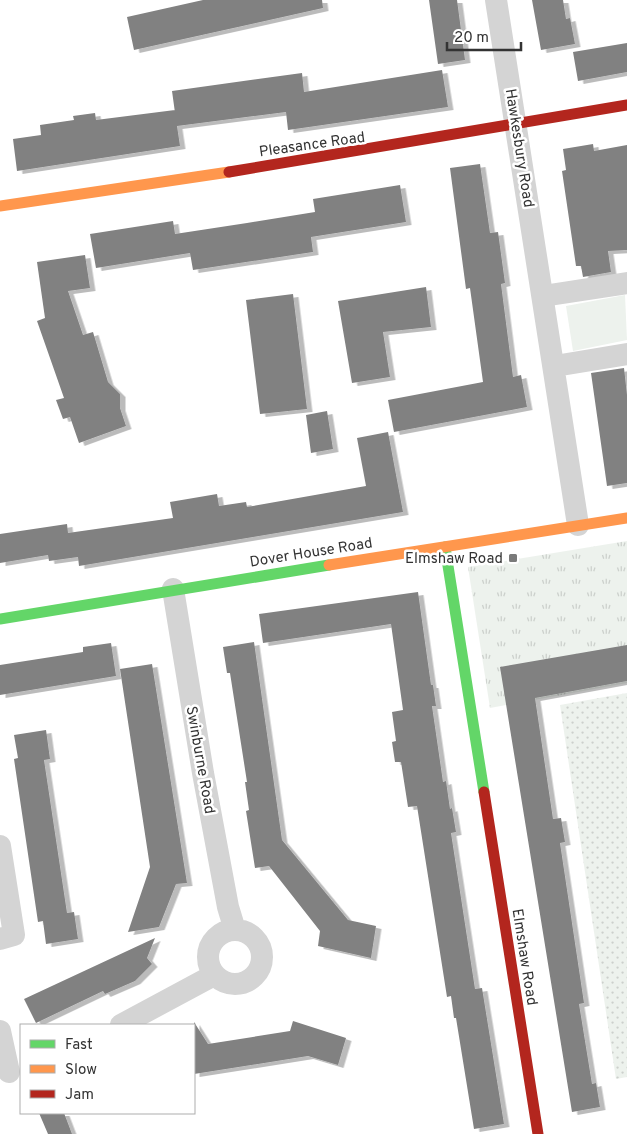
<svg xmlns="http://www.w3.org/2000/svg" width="627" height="1134" font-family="Overpass,sans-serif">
  <defs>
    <pattern id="grass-tufts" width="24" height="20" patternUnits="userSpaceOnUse" patternTransform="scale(1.25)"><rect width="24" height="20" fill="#edf2ed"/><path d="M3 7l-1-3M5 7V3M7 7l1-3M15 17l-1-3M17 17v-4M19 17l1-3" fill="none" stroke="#ccd0cc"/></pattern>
    <pattern id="garden-dots" width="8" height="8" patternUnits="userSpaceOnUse" patternTransform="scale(1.25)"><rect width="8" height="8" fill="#edf2ed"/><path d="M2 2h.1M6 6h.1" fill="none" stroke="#ccd0cc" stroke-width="1.8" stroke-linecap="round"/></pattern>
    <filter id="shadow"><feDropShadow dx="5.5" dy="3" stdDeviation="0" flood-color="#0004"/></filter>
  </defs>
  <rect width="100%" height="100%" fill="#fff"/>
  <!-- grass -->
  <path fill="url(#grass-tufts)" d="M627,541V683L490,708L468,567Z"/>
  <!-- park -->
  <path fill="#edf2ed" d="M625,295L627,340L573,351L566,306Z"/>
  <!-- garden -->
  <path fill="url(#garden-dots)" d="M627,693V1077L616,1079L560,705Z"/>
  <!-- building -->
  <path fill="#818181" filter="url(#shadow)" d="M203,0H322L323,8L134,50L127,17Z
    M429,0H457L465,60L438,64Z
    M532,0H563L566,19L570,18L575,44L541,50Z
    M627,43V72L578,81L573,52Z
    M442,70L448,107L288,130L286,112L177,126L180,146L17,171L13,139L41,135L40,125L74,120L73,116L95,113L96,120L175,110L176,120L172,91L302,73L304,92Z
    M593,144L594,151L627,145V250L608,251L611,272L583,277L581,266H576L562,171L566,170L563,149Z
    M480,164L490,233L498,232L505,283L501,284L513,377L521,375L527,407L394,432L388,400L483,382L470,288L466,289L450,168Z
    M400,185L406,222L311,237L313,252L193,270L190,253L96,268L90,234L173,221L175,234L247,223L315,212L313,199Z
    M85,255L90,288L68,291L83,335L93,332L108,382L120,394V408L126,426L79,443L70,417L63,419L56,400L64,398L37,321L45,318L37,262Z
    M426,287L431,327L383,332L390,377L352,383L338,301Z
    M293,294L307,409L260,414L246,300Z
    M624,368L627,395V483L607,486L591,373Z
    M327,411L333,449L311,453L306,415Z
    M388,432L403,512L79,566L78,557L49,561L48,555L0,563V534L67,524L68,533L173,518L170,502L217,494L219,506L246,502L247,507L366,486L357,438Z
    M418,592L431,685H433L436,706H432L443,782L446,781L450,809L452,808L456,832L451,833L475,989L482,988L504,1124L474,1129L456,1018H454L451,996L447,997L417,806L408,807L401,762H395L392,742L396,741L392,712L403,710L391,624L263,643L259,614Z
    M254,642L282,840L348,920L376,926L371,958L318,946L320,931L269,866L255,868L246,811L249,810L245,782H247L230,673H227L223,647Z
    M111,643L116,676L0,695V665L83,652V647Z
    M627,645V681L535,698L553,819L561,818L565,842L560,843L584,1003L579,1004L592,1084L596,1083L600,1107L572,1112L500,667Z
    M152,664L187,883L176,884L159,927L128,932L150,867L120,669Z
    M46,730L50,759L44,760L67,913L74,912L78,939L46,944L43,921L38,922L14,759L18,758L14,735Z
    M155,938L147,958L152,964L135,981L105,994L103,991L36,1023L24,999Z
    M293,1021L346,1038L338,1065L308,1056L194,1074V1022L208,1044L290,1031Z
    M39,1113H64L72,1134H48Z"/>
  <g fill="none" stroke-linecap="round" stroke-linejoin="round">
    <!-- street -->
    <path stroke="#d4d4d4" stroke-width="22" d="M496,0L578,525
      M543,296L627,283
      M555,366L627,354
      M173,589L203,773L228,907L235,930
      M0,846L14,935L0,939
      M208 957a27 27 0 1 1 54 0a27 27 0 1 1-54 0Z
      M121,1025L214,975
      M0,1031L9,1072"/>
    <!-- fast -->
    <path stroke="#63d668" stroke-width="11" d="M445,547L484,792
      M0,619L329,565"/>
    <!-- slow -->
    <path stroke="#ff974d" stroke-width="11" d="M0,206L229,172
      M329,565L627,518"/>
    <!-- jam -->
    <path stroke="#b3261e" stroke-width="11" d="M229,172L627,105
      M484,792L538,1134"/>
  </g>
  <!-- markers -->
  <rect fill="#7a7a7a" stroke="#fff" stroke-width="2" x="508" y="553" width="10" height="10" rx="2.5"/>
  <g text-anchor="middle" stroke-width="5" stroke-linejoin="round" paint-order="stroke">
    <!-- street labels -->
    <g font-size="15" fill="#333" stroke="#fff">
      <text transform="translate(312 144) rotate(-8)" y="5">Pleasance Road</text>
      <text transform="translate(520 148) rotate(81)" y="5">Hawkesbury Road</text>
      <text transform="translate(311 552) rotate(-9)" y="5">Dover House Road</text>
      <text transform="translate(201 760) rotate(80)" y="5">Swinburne Road</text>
      <text transform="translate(525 957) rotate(81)" y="5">Elmshaw Road</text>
    </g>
    <!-- poi labels -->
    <g font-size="15" fill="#333" stroke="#fff" text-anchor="end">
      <text x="503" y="563">Elmshaw Road</text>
    </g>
  </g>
  <!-- legend -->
  <rect x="20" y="1024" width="175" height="90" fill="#ffffff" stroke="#adadad"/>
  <rect x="30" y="1040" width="25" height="8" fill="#63d668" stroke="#adadad"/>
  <text x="65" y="1049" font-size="15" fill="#333333">Fast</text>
  <rect x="30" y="1065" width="25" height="8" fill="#ff974d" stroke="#adadad"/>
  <text x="65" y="1074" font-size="15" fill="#333333">Slow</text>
  <rect x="30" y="1090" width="25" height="8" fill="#b3261e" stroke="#adadad"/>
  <text x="65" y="1099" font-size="15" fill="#333333">Jam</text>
  <!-- scale -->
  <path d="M447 42v8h74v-8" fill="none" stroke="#333333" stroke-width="2.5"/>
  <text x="454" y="42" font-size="15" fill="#333333" stroke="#ffffff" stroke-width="4" paint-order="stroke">20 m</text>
</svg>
